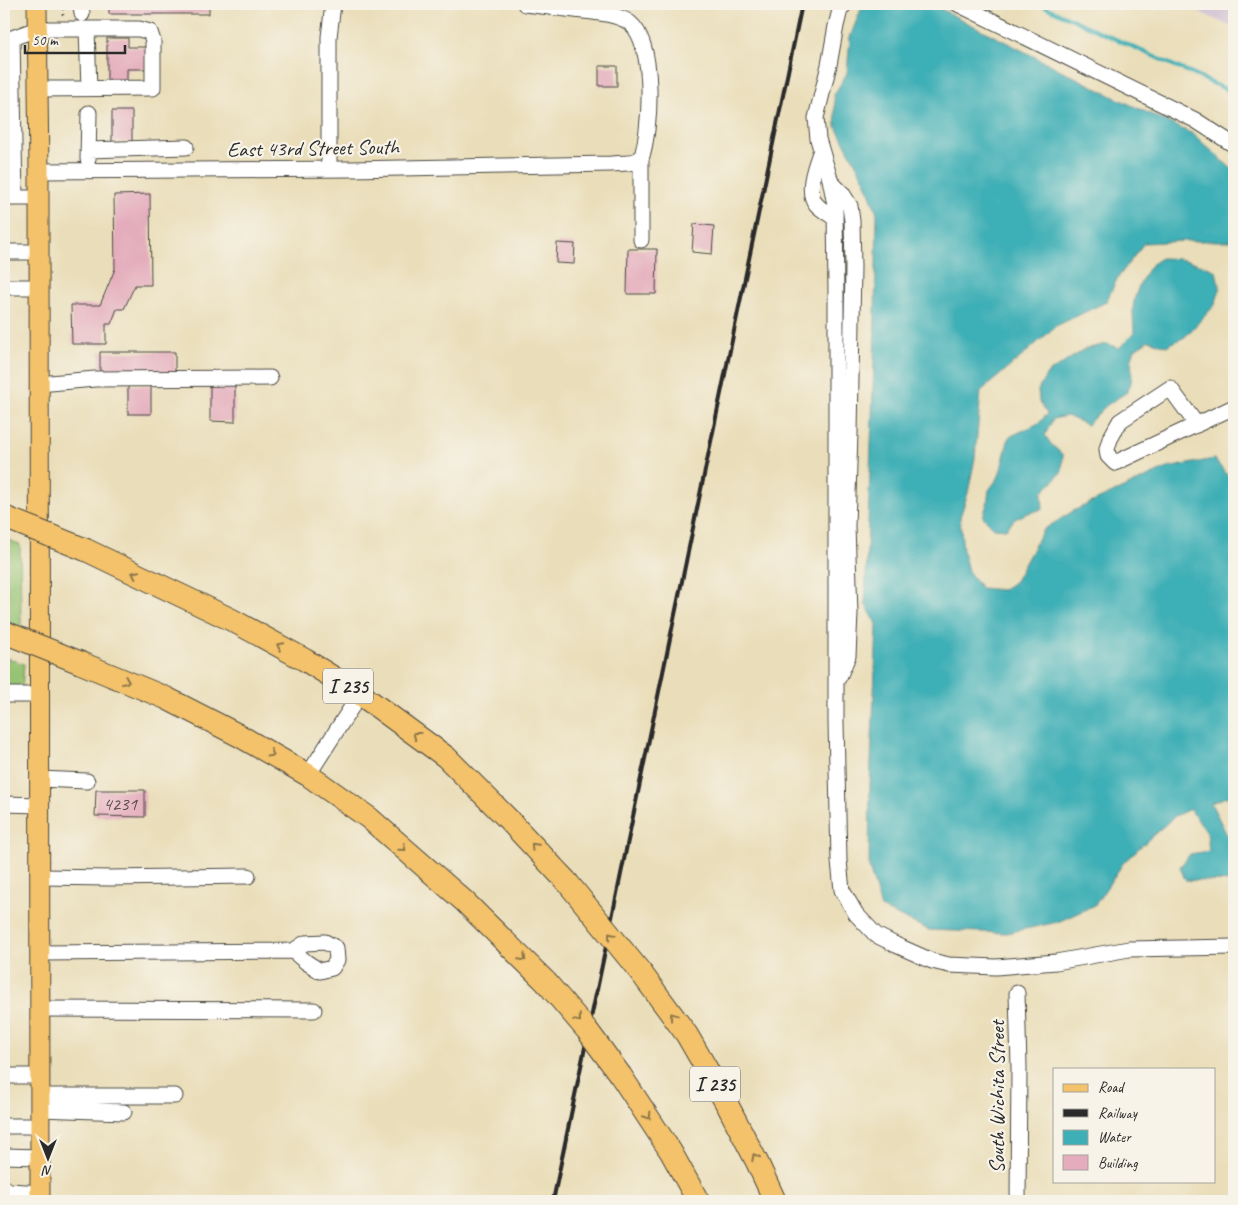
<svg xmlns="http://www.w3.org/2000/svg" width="1238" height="1205" font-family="Caveat,sans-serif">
  <rect width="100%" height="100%" fill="#f7f3e8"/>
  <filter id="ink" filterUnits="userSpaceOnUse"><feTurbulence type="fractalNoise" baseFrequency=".02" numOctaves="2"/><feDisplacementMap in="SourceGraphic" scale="10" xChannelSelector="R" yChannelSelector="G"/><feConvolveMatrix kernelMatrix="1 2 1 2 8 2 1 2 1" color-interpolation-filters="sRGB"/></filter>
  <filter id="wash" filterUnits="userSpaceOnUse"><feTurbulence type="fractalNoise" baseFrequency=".0096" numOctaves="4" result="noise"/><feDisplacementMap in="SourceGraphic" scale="20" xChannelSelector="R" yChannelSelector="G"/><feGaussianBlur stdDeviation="1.12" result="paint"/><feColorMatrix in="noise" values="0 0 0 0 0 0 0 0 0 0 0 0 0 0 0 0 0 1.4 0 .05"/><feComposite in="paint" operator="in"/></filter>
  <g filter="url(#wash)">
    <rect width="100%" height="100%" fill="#eadeba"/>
    <!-- industrial -->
    <path fill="#cdbed2" d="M1182,4H1234V28Z"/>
    <!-- green -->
    <path fill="#95c372" stroke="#60774e" d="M4,538L20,545L21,628L4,621Z
      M4,657L24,664L22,688L4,687Z"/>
    <!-- water -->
    <path fill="#3eafb6" stroke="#346d70" d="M866,4H931L1114,97L1193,134L1234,171V241H1186L1144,243L1117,279L1106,302L1056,326L1020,358L981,391L975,458L968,493L960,517L963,551L968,571L981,588L1003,590L1015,581L1043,530L1073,511L1167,468L1214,459L1228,476L1234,494V794L1211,803L1227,835L1234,834V882L1185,880L1180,867L1190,854L1209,851L1207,833L1190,809L1175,816L1149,839L1124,862L1095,905L1058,922L1006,933L929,930L881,908L869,867L870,785L877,624L865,604L874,362L877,213L865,181L836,127L834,95L847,73L850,37L861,9Z
      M1161,258C1182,258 1197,262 1216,271L1220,289L1215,305L1185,337L1166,346L1149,340L1135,349L1131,361L1132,371L1131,383L1127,392L1107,405L1087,425L1067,416L1053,419L1045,435L1051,444L1063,455L1062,471L1051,484L1042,493L1043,509L1025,514L1015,519L1006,529L994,528L983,517L987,504L989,490L998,478L1001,469L1009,437L1039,423L1047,414L1039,401L1038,390L1047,374L1085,349L1107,344L1119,348L1134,333C1134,326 1133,320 1133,313C1132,299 1142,276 1151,265C1154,262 1158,260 1161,258Z"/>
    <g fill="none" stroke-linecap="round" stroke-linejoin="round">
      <!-- stream -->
      <path stroke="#3eafb6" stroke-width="4" d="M1039,4L1234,93"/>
    </g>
    <g id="blocks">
      <!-- building -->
      <path fill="#e4acbc" d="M109,4H209V14H109Z
        M107,38H128V47H146V69H127V80H107Z
        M599,66H617V86H599Z
        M112,111H132V142H112Z
        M150,194L151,285H135L124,309H117L111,324H106V344H72L71,305H100L115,269L114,195Z
        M694,224L714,226L712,254L692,252Z
        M557,243L575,244L574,264L556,263Z
        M628,249H657L656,294H627Z
        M100,352H175V372H100Z
        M210,384H235V422L210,421Z
        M128,385H151V414H128Z
        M96,790H145V817L95,816Z"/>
    </g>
  </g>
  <g filter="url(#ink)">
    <use href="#blocks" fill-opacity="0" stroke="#484640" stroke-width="1"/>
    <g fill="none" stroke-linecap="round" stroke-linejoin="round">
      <!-- minor casing -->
      <g stroke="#484640" stroke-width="17">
        <path id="minor" d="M81,4L82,14
          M845,4L840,10L836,26L829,65L816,118L818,139L830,179L835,205L836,294V722L839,861L842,890L856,914L876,935L896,945L932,961L949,965L996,967L1056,962L1129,949L1234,947
          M958,4L1195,120L1234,145
          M87,29L89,89
          M88,150L186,147
          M821,150C816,164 805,191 816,204C821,210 829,214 835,218
          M88,159L89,113
          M641,159V240
          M329,169V37L333,4
          M39,171L351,169L611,164L628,163L641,159C651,130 656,44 630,23C617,13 591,12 575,10C558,8 542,6 525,4
          M831,182L842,193L850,206L852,221L853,267L850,433L847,526L850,613L848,656L839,677
          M4,198H39
          M15,198L12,38L37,29H139L150,32L153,41V88L38,89
          M4,252H39
          M4,287H39
          M39,384L95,379L270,378
          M1197,425L1170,388L1120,421L1110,439L1107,449L1108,456L1115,463L1234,407
          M4,695H39
          M308,775L360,694
          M39,779L87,781
          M4,804L39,805
          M40,877L110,878L248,876
          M40,953L293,951L305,943L325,942L336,948L337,960L332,968L320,971L306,962L293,951
          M1017,993L1019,1067L1018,1201
          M40,1009L314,1010
          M4,1076H40
          M40,1096H175
          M40,1109L124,1112
          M4,1126H40
          M4,1156L40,1157
          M4,1188L10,1191L40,1193"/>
      </g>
      <!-- major casing -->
      <g stroke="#484640" stroke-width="21">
        <path id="major" d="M37,4L39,171L40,1201"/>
      </g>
      <!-- highway casing -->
      <g stroke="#484640" stroke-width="24">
        <path id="highway" d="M86,550L232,620L305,660L360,694L446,757L507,818L567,882
          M81,663L166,698L240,736L308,775L369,818L464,901L546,982
          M642,974L687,1035L728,1106L757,1162L775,1201
          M621,1076L671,1152L698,1201"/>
      </g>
      <!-- path -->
      <path stroke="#484640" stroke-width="2.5" stroke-dasharray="1 4" stroke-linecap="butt" d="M63,4V15"/>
      <!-- minor -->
      <use href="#minor" stroke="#fff" stroke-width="15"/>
      <!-- major -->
      <use href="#major" stroke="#f3c26a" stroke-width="19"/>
      <!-- highway -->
      <use href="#highway" stroke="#f3c26a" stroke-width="22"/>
      <!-- rail -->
      <path stroke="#2b2b2b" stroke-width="4" d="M553,1201L802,4"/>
      <!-- highway-bridge casing -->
      <g stroke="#484640" stroke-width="24" stroke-linecap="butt">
        <path id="highway-bridge" d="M4,517L86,550
          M4,632L81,663
          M567,882L642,974
          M546,982L587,1030L621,1076"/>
      </g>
      <!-- highway-bridge -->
      <use href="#highway-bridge" stroke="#f3c26a" stroke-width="22"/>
    </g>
    <!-- one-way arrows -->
    <defs><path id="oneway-chevron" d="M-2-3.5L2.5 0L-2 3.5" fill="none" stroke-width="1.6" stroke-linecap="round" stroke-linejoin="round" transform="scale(1.25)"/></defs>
    <g stroke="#8f764a">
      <use href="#oneway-chevron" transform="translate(135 574) rotate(-154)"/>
      <use href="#oneway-chevron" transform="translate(280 646) rotate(-152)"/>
      <use href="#oneway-chevron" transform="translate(126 681) rotate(23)"/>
      <use href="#oneway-chevron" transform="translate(416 735) rotate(-143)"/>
      <use href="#oneway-chevron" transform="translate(271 754) rotate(30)"/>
      <use href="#oneway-chevron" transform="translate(534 846) rotate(-133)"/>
      <use href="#oneway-chevron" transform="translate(403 848) rotate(41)"/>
      <use href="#oneway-chevron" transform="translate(611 936) rotate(-128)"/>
      <use href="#oneway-chevron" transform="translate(523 958) rotate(45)"/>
      <use href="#oneway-chevron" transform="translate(673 1016) rotate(-127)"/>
      <use href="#oneway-chevron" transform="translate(578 1019) rotate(50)"/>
      <use href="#oneway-chevron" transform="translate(648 1116) rotate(57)"/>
      <use href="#oneway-chevron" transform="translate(755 1157) rotate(-117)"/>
    </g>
  </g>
  <g text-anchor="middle" stroke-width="4.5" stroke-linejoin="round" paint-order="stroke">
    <!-- number labels -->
    <g font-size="19" fill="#594b4f">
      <text x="120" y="810">4231</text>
    </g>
    <!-- shield labels -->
    <g fill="#f7f3e8" stroke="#686764" stroke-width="1">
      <rect x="323" y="668.5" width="50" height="35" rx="4"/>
      <rect x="690" y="1066.5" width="50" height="35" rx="4"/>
    </g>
    <g font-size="20" font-weight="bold" fill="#2b2b2b">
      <text x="348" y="693">I 235</text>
      <text x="715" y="1091">I 235</text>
    </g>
    <!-- street labels -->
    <g font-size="21" fill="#2b2b2b" stroke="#f7f3e8">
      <text transform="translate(313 148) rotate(-1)" y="7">East 43rd Street South</text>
      <text transform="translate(997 1097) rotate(-90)" y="7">South Wichita Street</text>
    </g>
  </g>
  <!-- margin -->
  <rect width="1238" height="1205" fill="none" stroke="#f7f3e8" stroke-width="20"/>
  <!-- legend -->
  <rect x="1053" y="1068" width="162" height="115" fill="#f7f3e8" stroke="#a5a39c"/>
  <rect x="1063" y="1084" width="25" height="8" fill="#f3c26a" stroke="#a5a39c"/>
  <text x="1098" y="1092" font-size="15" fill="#2b2b2b">Road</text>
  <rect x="1063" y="1109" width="25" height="8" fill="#2b2b2b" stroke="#a5a39c"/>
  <text x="1098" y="1118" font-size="15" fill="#2b2b2b">Railway</text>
  <rect x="1063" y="1130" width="25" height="15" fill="#3eafb6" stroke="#a5a39c"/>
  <text x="1098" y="1142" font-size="15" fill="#2b2b2b">Water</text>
  <rect x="1063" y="1155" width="25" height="15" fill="#e4acbc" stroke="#a5a39c"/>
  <text x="1098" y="1168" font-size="15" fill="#2b2b2b">Building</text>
  <!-- north arrow -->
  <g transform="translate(48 1158) rotate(180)" stroke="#f7f3e8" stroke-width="4" paint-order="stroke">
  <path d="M0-4L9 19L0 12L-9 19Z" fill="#2b2b2b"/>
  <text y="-8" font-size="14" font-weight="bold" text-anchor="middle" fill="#2b2b2b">N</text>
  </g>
  <!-- scale -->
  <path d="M25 45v8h100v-8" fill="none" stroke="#2b2b2b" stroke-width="2.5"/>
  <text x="32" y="45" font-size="15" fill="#2b2b2b" stroke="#f7f3e8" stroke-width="4" paint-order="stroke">50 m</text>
</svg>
